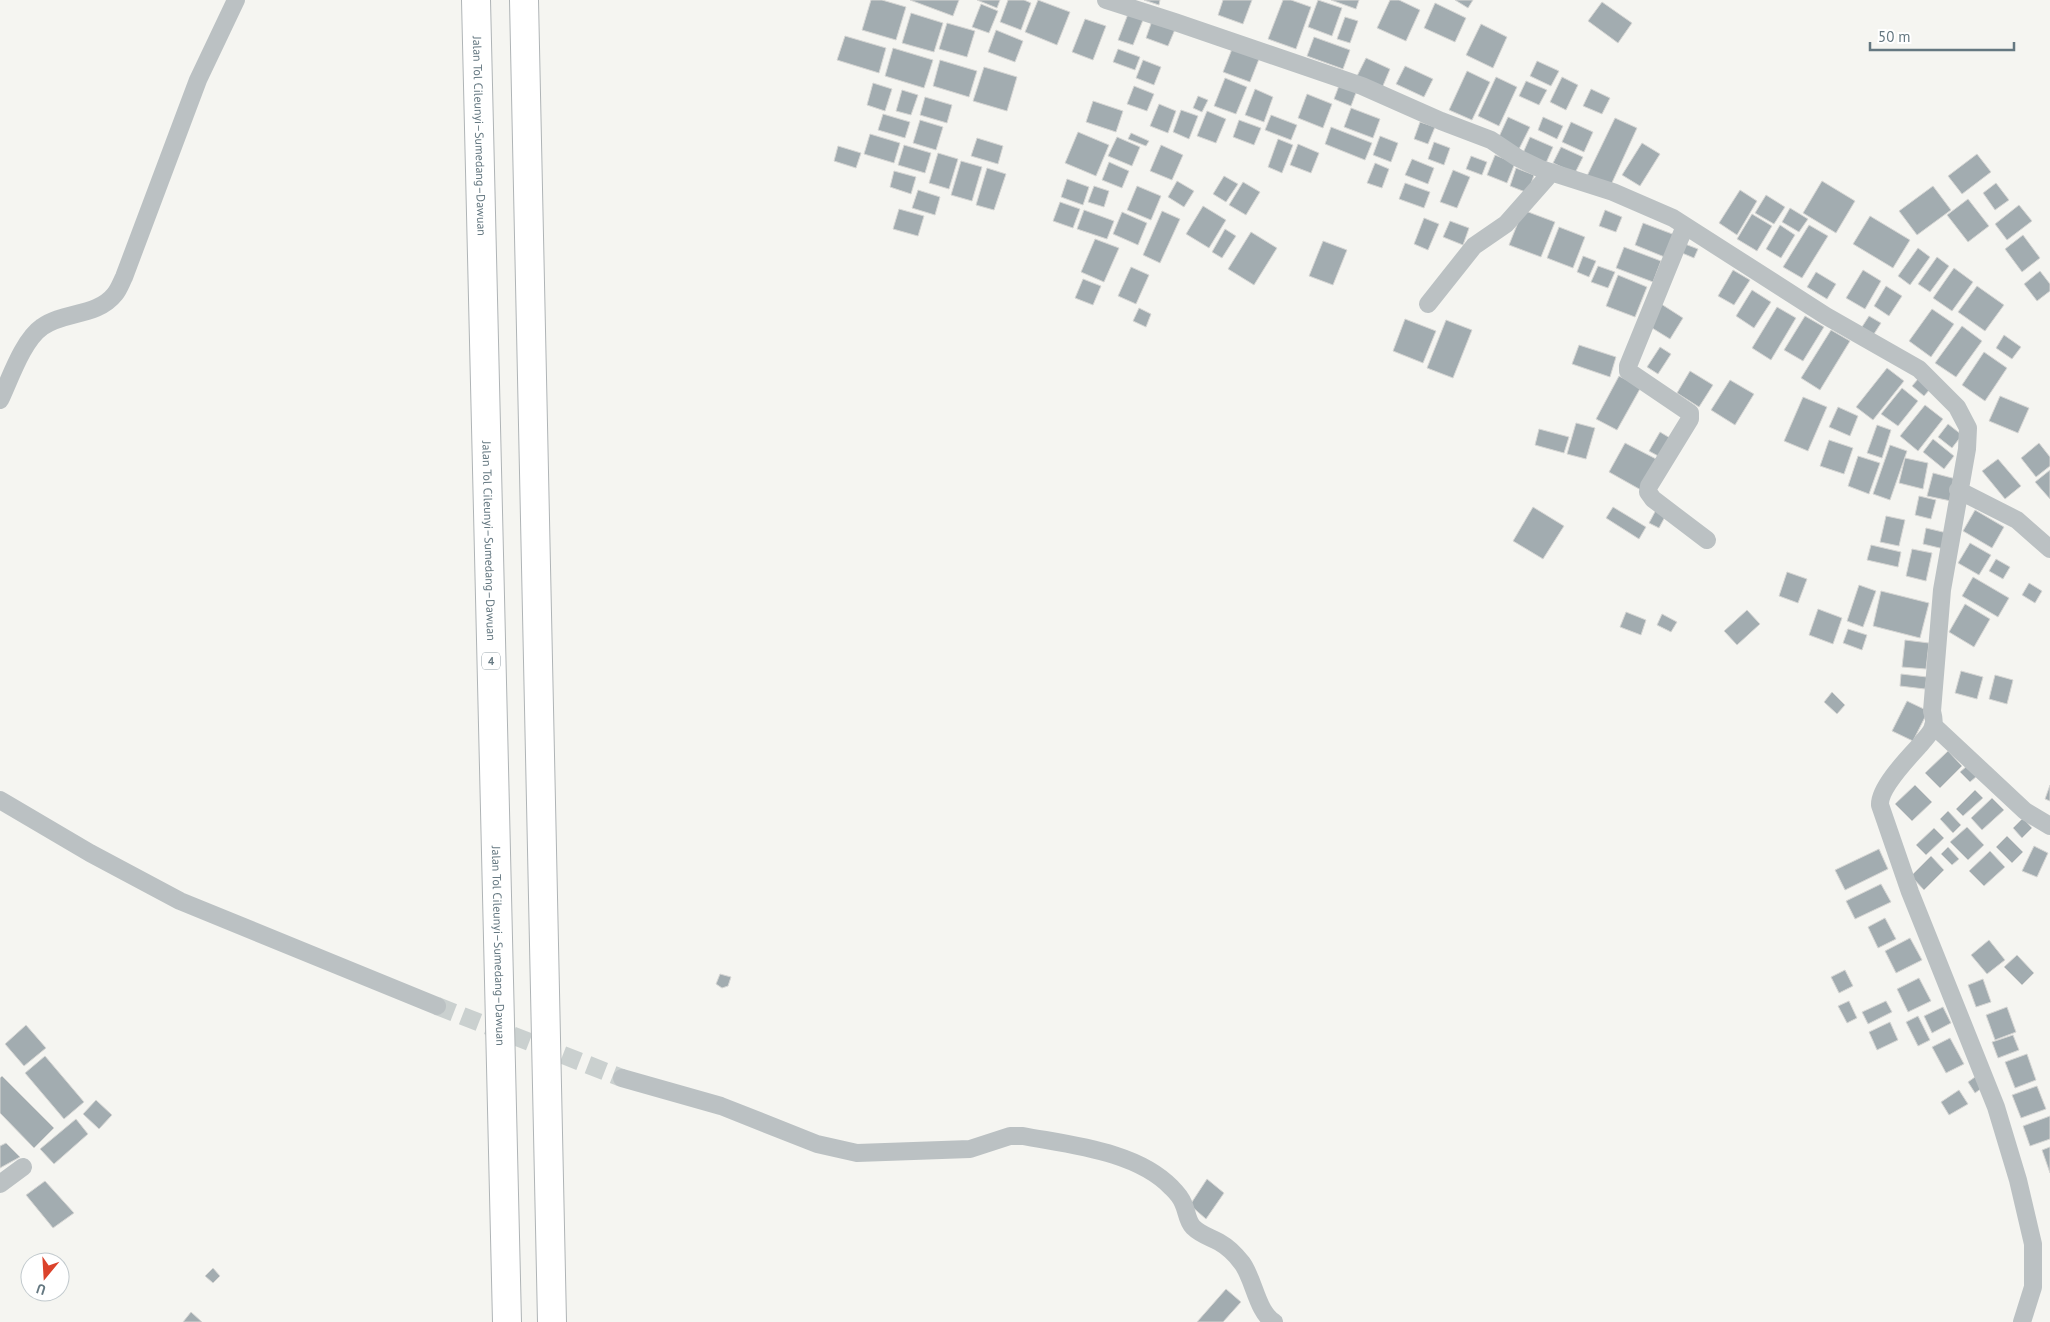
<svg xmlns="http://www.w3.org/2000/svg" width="2050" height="1322" font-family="'PT Sans',sans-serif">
  <rect width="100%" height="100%" fill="#f5f5f1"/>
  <!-- building -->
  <path fill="#a2acb0" stroke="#d6d6d4" d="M871,0H882L906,7L896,40L862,30Z
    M910,0H959L953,16Z
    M977,0H1000L997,8Z
    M1008,0H1024L1031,3L1021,30L1000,22Z
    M1038,0L1070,12L1057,45L1025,32Z
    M1144,0H1160L1159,5Z
    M1223,0H1252L1243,24L1218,15Z
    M1283,0H1291L1311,7L1296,49L1268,39Z
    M1318,0L1342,8L1332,36L1308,27Z
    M1331,0H1359L1356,9Z
    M1390,0H1399L1420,10L1406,41L1377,28Z
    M1455,0H1473L1468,8Z
    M1602,2L1632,23L1618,43L1588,21Z
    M1435,3L1466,18L1455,42L1424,28Z
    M981,4L998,11L989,33L972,27Z
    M911,13L943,23L934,52L902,43Z
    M1128,14L1143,20L1133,45L1118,40Z
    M1345,17L1358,21L1350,43L1337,39Z
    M1153,18L1176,27L1168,46L1146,38Z
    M1085,19L1106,26L1093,60L1072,52Z
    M947,23L975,31L967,57L939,49Z
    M1481,24L1507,37L1493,68L1466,55Z
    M996,30L1023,41L1015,62L988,52Z
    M845,36L886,48L879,73L837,60Z
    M1314,37L1350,50L1343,69L1307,56Z
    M893,48L933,60L924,88L885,76Z
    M1118,49L1140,57L1135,70L1113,62Z
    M1232,49L1259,59L1250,82L1223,72Z
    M1366,58L1390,69L1382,88L1357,76Z
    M940,60L977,71L969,97L933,86Z
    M1143,60L1161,67L1154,85L1136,78Z
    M1537,61L1559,71L1551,86L1530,76Z
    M1405,66L1433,79L1424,97L1396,84Z
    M984,67L1017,77L1007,111L973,101Z
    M1467,71L1490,82L1472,120L1449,110Z
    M1496,77L1517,87L1499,126L1478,116Z
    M1562,77L1578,85L1566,110L1550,102Z
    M1225,78L1247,87L1236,114L1214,106Z
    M1526,81L1547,90L1539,105L1519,96Z
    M873,83L892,89L885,111L867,105Z
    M1340,83L1357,90L1351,106L1334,99Z
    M1134,86L1154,94L1147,111L1127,104Z
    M1255,89L1273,97L1264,122L1245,115Z
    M1591,89L1610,98L1602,114L1583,106Z
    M902,90L918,95L911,115L896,111Z
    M1307,94L1332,104L1323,128L1298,118Z
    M1198,96L1208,100L1202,112L1193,108Z
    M925,97L952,105L947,123L920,115Z
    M1093,101L1123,111L1116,132L1086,122Z
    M1159,104L1176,111L1168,133L1150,126Z
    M1351,108L1380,119L1373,138L1344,127Z
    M1181,110L1198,116L1189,139L1173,132Z
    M1207,111L1226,119L1216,143L1197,136Z
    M883,114L910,122L905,138L878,130Z
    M1271,115L1297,125L1291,140L1265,130Z
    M1508,117L1530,127L1519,149L1498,139Z
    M1543,117L1563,126L1557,139L1538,130Z
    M1615,118L1637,128L1610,187L1587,176Z
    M920,120L943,127L936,150L913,143Z
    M1239,120L1261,128L1254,145L1233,137Z
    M1420,122L1435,127L1428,144L1414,139Z
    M1571,122L1593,132L1584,152L1562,142Z
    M1331,127L1372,143L1365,160L1325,144Z
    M1078,132L1109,145L1096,176L1065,163Z
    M1131,133L1149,141L1146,146L1128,139Z
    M870,134L900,143L894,163L864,154Z
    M1380,136L1398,143L1391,162L1373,155Z
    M1117,137L1140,147L1132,166L1108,156Z
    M1530,137L1553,147L1546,163L1523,153Z
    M977,138L1003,146L998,164L971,156Z
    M1278,139L1293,145L1282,173L1268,167Z
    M1434,142L1450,148L1444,165L1428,159Z
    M1642,143L1660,154L1640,186L1622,175Z
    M1298,144L1319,153L1311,173L1290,165Z
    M904,145L931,153L925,173L898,165Z
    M1161,145L1183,155L1172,180L1150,171Z
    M838,146L861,153L856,168L834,161Z
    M1561,147L1583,157L1575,173L1553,163Z
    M938,153L958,159L949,189L929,183Z
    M1977,154L1991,172L1962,194L1948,176Z
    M1495,155L1515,163L1507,183L1487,175Z
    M1471,156L1487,162L1482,175L1466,169Z
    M1412,159L1434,168L1428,184L1405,175Z
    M961,161L982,167L972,201L951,195Z
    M1109,162L1129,171L1122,188L1102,180Z
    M1375,163L1389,169L1382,188L1367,183Z
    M987,168L1006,174L994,210L976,205Z
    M1516,168L1534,175L1528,193L1510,186Z
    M1453,170L1470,177L1457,208L1440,202Z
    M894,171L916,177L911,194L890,187Z
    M1224,176L1238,184L1226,202L1213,194Z
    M1067,179L1089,187L1083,205L1061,197Z
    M1177,181L1194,191L1184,207L1168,197Z
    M1822,181L1855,201L1836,233L1803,213Z
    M1243,182L1260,192L1246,215L1229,205Z
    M1405,183L1430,192L1424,208L1399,199Z
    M1996,183L2009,200L1995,210L1983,193Z
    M1094,186L1109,191L1104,207L1088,202Z
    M1137,186L1161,196L1151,220L1127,210Z
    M1933,186L1951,210L1917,235L1899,211Z
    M918,190L940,197L935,215L912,208Z
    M1740,190L1757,201L1737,235L1719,223Z
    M1766,195L1785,207L1774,224L1755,213Z
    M1968,199L1989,226L1968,242L1947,215Z
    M1060,202L1080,209L1073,228L1053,221Z
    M2019,205L2032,221L2007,240L1995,224Z
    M1203,206L1226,220L1209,248L1186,234Z
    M1790,208L1808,219L1799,232L1782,222Z
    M899,209L924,216L918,236L893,229Z
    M1084,210L1114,221L1107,239L1077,229Z
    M1523,210L1555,222L1541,257L1509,245Z
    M1605,210L1622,217L1616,232L1599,226Z
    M1162,211L1180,219L1160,263L1143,255Z
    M1122,212L1147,223L1138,245L1113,234Z
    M1752,214L1772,226L1757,251L1737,239Z
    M1870,216L1910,240L1893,268L1853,244Z
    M1424,218L1439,224L1428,250L1414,244Z
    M1450,221L1469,228L1463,245L1443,237Z
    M1643,223L1675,235L1667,258L1635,245Z
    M1780,225L1795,235L1781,258L1766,249Z
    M1809,225L1828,236L1802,278L1783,267Z
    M1559,227L1585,237L1573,268L1547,258Z
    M1225,229L1236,236L1222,258L1212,252Z
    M1251,232L1277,248L1254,285L1228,269Z
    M2023,235L2040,258L2022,272L2005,249Z
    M1095,239L1119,248L1104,282L1081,272Z
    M1323,241L1347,250L1333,285L1309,276Z
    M1685,244L1698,249L1694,258L1682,253Z
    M1624,247L1661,261L1653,282L1616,268Z
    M1918,248L1930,257L1910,285L1898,276Z
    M1583,256L1596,261L1589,277L1577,272Z
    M1937,257L1949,266L1930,292L1918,284Z
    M1598,266L1615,272L1608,288L1591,282Z
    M1131,267L1149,275L1136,304L1118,296Z
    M1954,268L1973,282L1952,311L1933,298Z
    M1733,270L1750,280L1734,305L1718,296Z
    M1863,270L1881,281L1865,309L1846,298Z
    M2040,271L2050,284V291L2037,301L2024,284Z
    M1816,272L1836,284L1827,299L1807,287Z
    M1618,275L1647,287L1635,317L1606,306Z
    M1083,279L1101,286L1093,305L1075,298Z
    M1886,286L1902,296L1889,316L1874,306Z
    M1977,286L2004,305L1985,331L1958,312Z
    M1752,290L1771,302L1754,328L1736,316Z
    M1658,302L1683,318L1670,339L1644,323Z
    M1777,307L1796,318L1771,360L1752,348Z
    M1139,308L1151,314L1146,327L1133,321Z
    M1932,309L1954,324L1931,357L1909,341Z
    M1805,316L1824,327L1803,361L1784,350Z
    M1869,316L1881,323L1872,337L1860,330Z
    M1405,319L1436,331L1423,363L1393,351Z
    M1446,320L1472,330L1453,378L1427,368Z
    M1962,326L1982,341L1956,377L1935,363Z
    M1831,330L1850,341L1820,390L1801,378Z
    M2004,335L2021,347L2012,359L1996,348Z
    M1579,345L1616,357L1610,377L1572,364Z
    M1660,347L1671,354L1658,374L1647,367Z
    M1984,352L2007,368L1985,401L1962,385Z
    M1887,368L1904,381L1873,420L1856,407Z
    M1690,371L1713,385L1699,407L1677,393Z
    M1619,376L1641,387L1617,430L1596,419Z
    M1918,379L1930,389L1924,396L1912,386Z
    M1730,380L1754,394L1735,425L1711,410Z
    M1902,388L1918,401L1898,426L1881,414Z
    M2000,396L2029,408L2018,433L1989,421Z
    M1803,397L1827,407L1808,451L1784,441Z
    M1925,405L1943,419L1918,451L1900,436Z
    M1838,407L1858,416L1850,436L1829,427Z
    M1576,423L1595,428L1586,459L1567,454Z
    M1948,424L1962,435L1952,448L1938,437Z
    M1877,425L1891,430L1882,458L1867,453Z
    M1539,429L1569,437L1564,453L1535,445Z
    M1660,432L1670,438L1660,457L1649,451Z
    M1933,439L1954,456L1944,469L1923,452Z
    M1829,440L1853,448L1844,474L1820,466Z
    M1625,443L1658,460L1641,490L1609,472Z
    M2039,443L2050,457V466L2036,477L2021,458Z
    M1890,445L1907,451L1890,500L1873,494Z
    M1858,456L1880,463L1869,494L1848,486Z
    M1905,458L1928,463L1923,489L1899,483Z
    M1998,459L2021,486L2005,499L1982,471Z
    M2050,470V499L2035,482Z
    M1933,473L1956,479L1951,501L1927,496Z
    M1919,496L1936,500L1931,519L1915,515Z
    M1533,507L1564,526L1543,559L1513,541Z
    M1613,507L1646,527L1639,539L1606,518Z
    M1657,508L1667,513L1659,528L1649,523Z
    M1975,510L2004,527L1992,548L1963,531Z
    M1886,516L1905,520L1899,546L1880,542Z
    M1926,528L1947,533L1944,549L1923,544Z
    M1970,543L1991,555L1979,575L1958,563Z
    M1871,545L1901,552L1898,567L1867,560Z
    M1912,549L1932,553L1926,581L1906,576Z
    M1996,559L2010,567L2003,579L1989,571Z
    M1787,572L1807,579L1798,603L1779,596Z
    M1973,577L2009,598L1998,617L1962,596Z
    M2029,583L2042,591L2035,603L2022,595Z
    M1859,585L1876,591L1863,627L1847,621Z
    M1881,591L1929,603L1920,638L1873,626Z
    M1965,604L1990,619L1974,647L1949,632Z
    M1818,609L1842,618L1833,644L1809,635Z
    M1747,610L1760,624L1737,645L1724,631Z
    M1626,612L1646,620L1641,635L1620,627Z
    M1662,614L1677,622L1671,632L1657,625Z
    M1848,629L1867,635L1862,650L1843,643Z
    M1905,640L1929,643L1926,669L1902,667Z
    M1961,671L1983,677L1977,699L1955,693Z
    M1901,674L1927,677L1925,689L1900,686Z
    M1995,675L2013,680L2007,704L1989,699Z
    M1832,692L1845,705L1837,714L1824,702Z
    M1907,701L1928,711L1913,741L1892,731Z
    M1948,751L1962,766L1940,788L1925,773Z
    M1967,766L1977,776L1970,782L1960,772Z
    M1915,785L1932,802L1912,821L1895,804Z
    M2050,785V801L2045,799Z
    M1975,790L1983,798L1963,816L1956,809Z
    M1992,798L2004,810L1982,830L1971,818Z
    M1948,811L1961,825L1953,833L1940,819Z
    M2023,818L2032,828L2022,838L2013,828Z
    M1967,827L1984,845L1968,860L1950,842Z
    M1934,828L1944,838L1926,855L1916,845Z
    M2007,836L2023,852L2012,863L1996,847Z
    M2034,846L2048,853L2037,877L2022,871Z
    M1948,847L1959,859L1952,865L1941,854Z
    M1879,849L1888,869L1845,890L1835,870Z
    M1990,851L2005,867L1984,886L1969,871Z
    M1931,856L1944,870L1924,890L1911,876Z
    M1881,884L1891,902L1855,919L1846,901Z
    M1885,918L1896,939L1878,948L1868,927Z
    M1910,938L1922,960L1896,973L1885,951Z
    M1989,940L2005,960L1987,974L1971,955Z
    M2017,955L2034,973L2022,985L2004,967Z
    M1845,970L1853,986L1839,993L1831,977Z
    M720,974L731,977L728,986L722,988L716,984Z
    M1919,978L1931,1001L1908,1012L1897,989Z
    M1983,979L1991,1002L1976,1007L1968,985Z
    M1849,1001L1857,1018L1847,1023L1838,1006Z
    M1886,1001L1892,1012L1868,1024L1862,1012Z
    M1943,1007L1951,1023L1932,1033L1924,1016Z
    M2007,1007L2016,1032L1995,1040L1986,1015Z
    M1918,1016L1930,1040L1918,1046L1906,1022Z
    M1890,1022L1898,1040L1877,1050L1869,1032Z
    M26,1025L46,1048L24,1066L5,1044Z
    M2013,1035L2019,1050L1998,1058L1992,1042Z
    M1950,1038L1964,1064L1946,1073L1932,1047Z
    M2027,1054L2036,1080L2015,1088L2005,1062Z
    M45,1056L84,1102L64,1119L25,1073Z
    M2,1076L54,1128L34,1148L0,1113V1078Z
    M1975,1077L1982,1088L1975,1093L1968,1082Z
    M2037,1086L2046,1109L2021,1118L2012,1095Z
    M1959,1090L1968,1104L1949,1115L1941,1102Z
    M96,1100L112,1115L99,1129L83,1114Z
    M2050,1116V1139L2030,1146L2023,1126Z
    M76,1119L88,1134L54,1164L40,1149Z
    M6,1143L20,1157L0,1168V1146Z
    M2050,1147V1173L2042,1150Z
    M1207,1179L1224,1193L1206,1219L1190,1205Z
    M45,1181L74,1213L53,1228L26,1195Z
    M213,1268L220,1276L213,1283L205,1276Z
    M1226,1289L1241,1302L1223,1322H1197Z
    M191,1312L202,1322H183Z"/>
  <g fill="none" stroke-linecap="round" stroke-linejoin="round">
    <!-- minor-tunnel -->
    <path stroke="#cad0cf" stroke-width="18" stroke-dasharray="18 9" stroke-linecap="butt" d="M437,1006L622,1078"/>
    <!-- motorway casing -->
    <g stroke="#afb4b6" stroke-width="30">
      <g id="motorway">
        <path id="s1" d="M476,0L507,1322"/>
        <path d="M524,0L552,1322"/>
      </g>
    </g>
    <!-- minor -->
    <path stroke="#bbc1c3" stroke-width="18" d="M1106,0L1175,22L1362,86L1441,121L1491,140L1518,158L1541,169L1613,192L1673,218L1826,316L1919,369L1957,407L1968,428L1967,449L1942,590L1932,711C1933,715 1935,722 1933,726C1932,733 1924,739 1920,745C1908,758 1879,788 1880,805L1910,892L1996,1107L2018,1180L2033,1244V1287L2022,1322
      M1685,226L1628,366V371L1690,413V419L1649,486L1648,492L1653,499L1707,540
      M1428,304L1474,246L1506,224L1551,173
      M0,400C10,379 23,340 42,327C64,311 97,317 115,294C119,289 121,283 124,277L198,80L236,0
      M1958,490L2017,520L2050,549
      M1934,726L2025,811L2050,826
      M0,800L90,853L180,901L437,1006
      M622,1078L721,1106L817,1144L857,1153L970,1149L1010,1136H1023C1070,1145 1137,1151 1172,1188C1176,1192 1181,1198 1183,1203C1187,1211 1187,1221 1193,1227C1201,1235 1210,1237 1219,1242C1228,1247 1236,1255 1242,1263C1254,1279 1257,1312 1274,1322
      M0,1184L23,1167"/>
    <!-- motorway -->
    <use href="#motorway" stroke="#fff" stroke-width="28"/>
  </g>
  <g text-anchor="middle" stroke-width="5" stroke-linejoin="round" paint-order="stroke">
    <!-- shield labels -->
    <rect fill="#fff" stroke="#93a0a7" stroke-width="1" x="482" y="652.5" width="18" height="17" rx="4"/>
    <g font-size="11" font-weight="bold" fill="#657881">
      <text x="491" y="665">4</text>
    </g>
    <!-- street labels -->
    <g font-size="12" fill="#657881" stroke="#fff">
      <text dy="4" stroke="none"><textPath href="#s1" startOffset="136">Jalan Tol Cileunyi–Sumedang–Dawuan</textPath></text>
      <text dy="4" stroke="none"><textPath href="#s1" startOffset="541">Jalan Tol Cileunyi–Sumedang–Dawuan</textPath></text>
      <text dy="4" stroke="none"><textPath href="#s1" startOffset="946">Jalan Tol Cileunyi–Sumedang–Dawuan</textPath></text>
    </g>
  </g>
  <!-- north arrow -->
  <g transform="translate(45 1277) rotate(198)"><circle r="24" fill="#ffffff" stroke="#c1c9cd"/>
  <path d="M0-4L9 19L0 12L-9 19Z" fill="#db422b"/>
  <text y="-8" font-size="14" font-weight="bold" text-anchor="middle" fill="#657881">U</text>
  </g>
  <!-- scale -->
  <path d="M1870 42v8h144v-8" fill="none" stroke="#657881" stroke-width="2.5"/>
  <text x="1878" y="42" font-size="15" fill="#657881" stroke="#ffffff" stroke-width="4" paint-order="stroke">50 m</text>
</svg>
